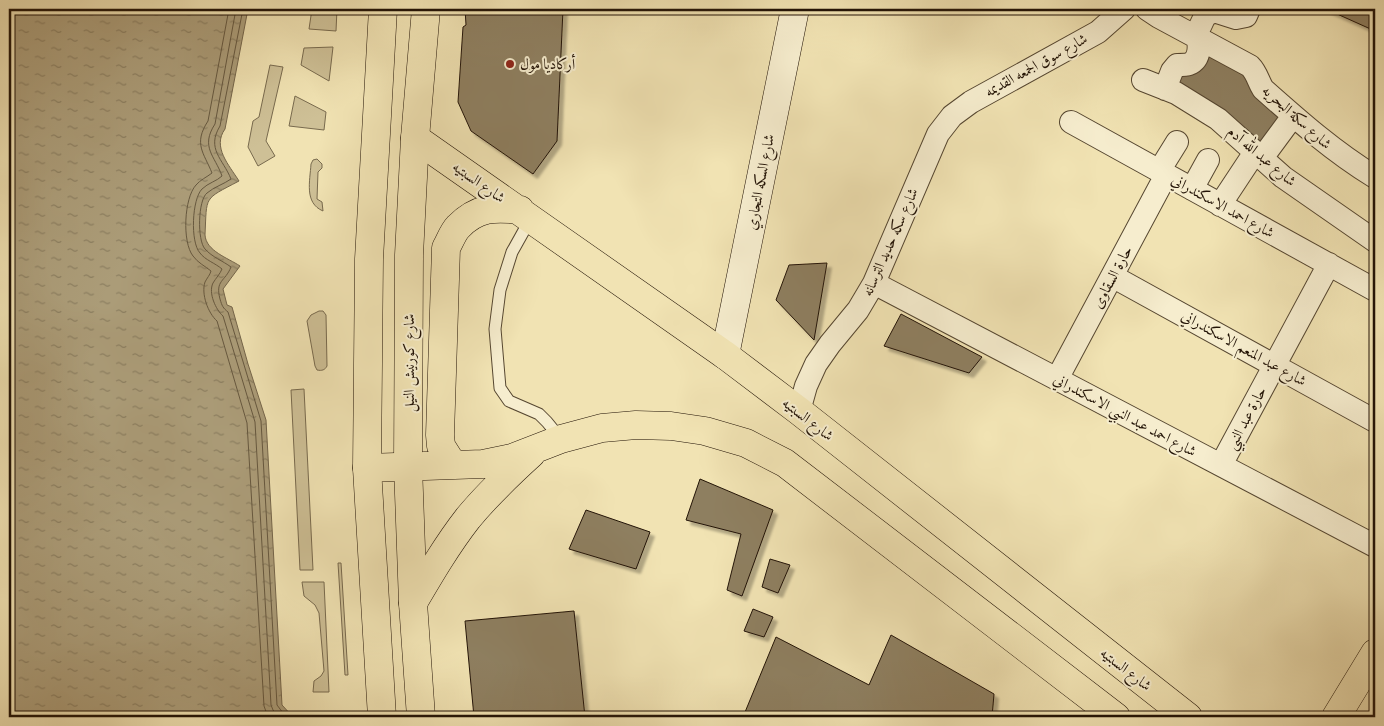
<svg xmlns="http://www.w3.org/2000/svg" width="1384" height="726" font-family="'IM FELL Double Pica',Amiri,serif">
  <defs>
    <pattern id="water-ripples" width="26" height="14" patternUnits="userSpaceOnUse" patternTransform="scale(1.25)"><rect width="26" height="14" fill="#ab9c78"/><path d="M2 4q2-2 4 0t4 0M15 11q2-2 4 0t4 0" fill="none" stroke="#8b7e60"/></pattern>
    <filter id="shadow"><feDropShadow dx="4.5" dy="4.5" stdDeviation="1" flood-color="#0004"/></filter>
  </defs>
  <rect width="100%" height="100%" fill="#f1e3b3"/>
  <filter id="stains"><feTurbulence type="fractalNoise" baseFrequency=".004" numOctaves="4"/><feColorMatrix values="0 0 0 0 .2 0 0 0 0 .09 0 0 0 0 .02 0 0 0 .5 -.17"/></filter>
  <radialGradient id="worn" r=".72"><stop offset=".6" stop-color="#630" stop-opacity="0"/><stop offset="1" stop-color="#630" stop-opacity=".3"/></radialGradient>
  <!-- green -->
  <path fill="#cec096" stroke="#786a4e" d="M312,9H337L336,31L309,29Z
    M333,47L329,81L301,65L304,48Z
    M270,65L283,67L266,141L275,156L258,166L248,147L253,121L259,117Z
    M295,96L326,112L324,130L289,126Z
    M317,159L322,164V168L318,172L317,199L322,202L323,211C304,203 310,181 311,164L313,160Z
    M319,311H323L326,315L327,366C325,370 322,371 317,370L315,366L307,321L311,315Z
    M304,389L313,570H300L291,390Z
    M338,563H341L348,675H345Z
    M302,582H324L329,692H313L314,681L321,676L324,671L319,613L315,605L304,596Z"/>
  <!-- water -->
  <path fill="url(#water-ripples)" stroke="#74654a" d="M9,9H248L225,129C212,147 229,165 239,181C203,200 207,195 205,235C206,251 228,258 240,266L223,289L227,305L232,307L248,364L266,420L282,705L293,717H9Z"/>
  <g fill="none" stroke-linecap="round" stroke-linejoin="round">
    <!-- shore -->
    <path stroke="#66583f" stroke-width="1" d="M229,9L208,121C193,144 204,153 212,173C207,177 200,180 196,185C184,198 182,242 193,256C198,263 205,266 211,271C210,275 207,278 205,282C201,294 208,313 217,321L247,423L264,706L268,717
      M236,9L215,124C200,147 215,156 222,176C217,181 208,183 202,189C192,199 190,242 200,253C205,260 215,263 222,269C220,274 216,278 213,283C208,293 216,310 223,316L255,422L271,705L273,710L278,717
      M243,9L220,126C206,149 223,159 231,179C224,184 214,187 207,193C198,200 197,240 205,249C212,257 223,261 231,267C225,282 215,280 220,299C222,306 223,308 228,312L261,421L277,705L286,717"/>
  </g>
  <!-- building -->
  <path fill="#8e7f60" stroke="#221306" filter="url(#shadow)" d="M465,9H563L557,141L533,174L471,131L458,102L463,27L466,25Z
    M1326,9H1375V31Z
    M1206,48L1250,74L1281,117L1262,147L1173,87Z
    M827,263L814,340L776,300L789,265Z
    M901,314L982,357L969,373L884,346Z
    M700,479L773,510L742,596L727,590L741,534L686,520Z
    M586,510L650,532L636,569L569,549Z
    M770,559L790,565L778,593L762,587Z
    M753,609L773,617L764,637L744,631Z
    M574,611L585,717H474L465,621Z
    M891,635L994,694L992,717H743L776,637L869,685Z"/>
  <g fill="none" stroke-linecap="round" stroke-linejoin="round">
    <!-- lane casing -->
    <g stroke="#564731" stroke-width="13">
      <path id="lane" d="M531,218L512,252L500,290L495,329L500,388L509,401L539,414L547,422L560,438"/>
    </g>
    <!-- street casing -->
    <g stroke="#564731" stroke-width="24">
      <path id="street" d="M1147,9L1159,17L1250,66C1257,73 1258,81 1263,89C1299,121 1334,152 1375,177
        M1143,80L1176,93L1218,119L1283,177L1375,241
        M1165,89L1172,71L1177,65C1180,65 1186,65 1189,64C1202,59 1199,43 1197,33L1205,16L1214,11L1236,18L1246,16L1249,9
        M1071,122L1375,290
        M1262,158L1293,116
        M1159,171L1177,142
        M1192,189L1208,160
        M1220,205L1255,152
        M1112,276L1375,421
        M874,283L1375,546
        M1057,379L1166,175
        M799,411L806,386L816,364L830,344L858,310L874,283L938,134L952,116L971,102L1098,32L1124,9
        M1221,465L1329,264"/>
    </g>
    <!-- secondary casing -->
    <g stroke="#221306" stroke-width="29">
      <path id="secondary" d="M725,355L795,9"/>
    </g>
    <!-- primary casing -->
    <g stroke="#221306" stroke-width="29">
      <path id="primary" d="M415,138L725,355L799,411L1188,717
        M453,465L441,446L440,435L446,248C450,241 453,232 458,227C477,207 495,207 520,210
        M367,468L483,464L512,458L561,439L602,428L636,425L671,426L705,431L746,443L785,463L1116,717
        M413,603C430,574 447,545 468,518C487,495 509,474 531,454
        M1336,717L1375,653"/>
    </g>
    <!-- highway casing -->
    <g stroke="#221306" stroke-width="29">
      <path id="highway" d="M382,717L367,468L369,259L383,9
        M421,717L413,603L408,466L409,255L415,138L426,9"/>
    </g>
    <!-- lane -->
    <use href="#lane" stroke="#f6edce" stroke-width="11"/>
    <!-- street -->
    <use href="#street" stroke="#f6edce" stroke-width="22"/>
    <!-- secondary -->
    <use href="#secondary" stroke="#f6edce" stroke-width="28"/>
    <!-- primary -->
    <use href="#primary" stroke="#f1e3b3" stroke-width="28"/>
    <!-- highway -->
    <use href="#highway" stroke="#f1e3b3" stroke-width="28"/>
  </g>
  <!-- markers -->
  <circle fill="#8f2418" stroke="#f6edce" stroke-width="2" cx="510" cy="64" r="5"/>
  <g text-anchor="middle" stroke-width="4" stroke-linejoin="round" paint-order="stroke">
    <!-- poi labels -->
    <g font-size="15" fill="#221306" stroke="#f6edce" text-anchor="start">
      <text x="520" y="69">أركاديا مول</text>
    </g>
    <!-- street labels -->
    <g font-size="15" fill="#221306" stroke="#f6edce">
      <text transform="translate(1036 65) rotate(-29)" y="5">شارع سوق الجمعه القديمه</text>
      <text transform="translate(1297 117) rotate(42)" y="5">شارع سكة البحريه</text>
      <text transform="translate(1262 156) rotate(40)" y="5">شارع عبد الله آدم</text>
      <text transform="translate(479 182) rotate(35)" y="5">شارع السبتيه</text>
      <text transform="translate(760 182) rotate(-79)" y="5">شارع السكه التجاري</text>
      <text transform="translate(1223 206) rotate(29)" y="5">شارع احمد الاسكندراني</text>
      <text transform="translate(890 242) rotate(-66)" y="5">شارع سكه حديد الترسانه</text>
      <text transform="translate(1112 277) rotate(-62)" y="5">حارة السقاوى</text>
      <text transform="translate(1244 348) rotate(29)" y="5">شارع عبد المنعم الاسكندراني</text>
      <text transform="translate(409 363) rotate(-90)" y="5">شارع كورنيش النيل</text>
      <text transform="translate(1125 415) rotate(28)" y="5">شارع احمد عبد النبي الاسكندراني</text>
      <text transform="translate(1246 418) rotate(-62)" y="5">حارة عبد النبي</text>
      <text transform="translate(808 419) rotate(38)" y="5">شارع السبتيه</text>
      <text transform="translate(1126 669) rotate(38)" y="5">شارع السبتيه</text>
    </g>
  </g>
  <!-- margin -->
  <rect width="1384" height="726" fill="none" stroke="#f1e3b3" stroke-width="30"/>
  <rect x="10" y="10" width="1364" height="706" fill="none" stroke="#221306" stroke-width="2.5"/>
  <rect x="15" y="15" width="1354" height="696" fill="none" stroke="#221306"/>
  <rect width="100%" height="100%" filter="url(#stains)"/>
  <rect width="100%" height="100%" fill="url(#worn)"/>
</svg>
